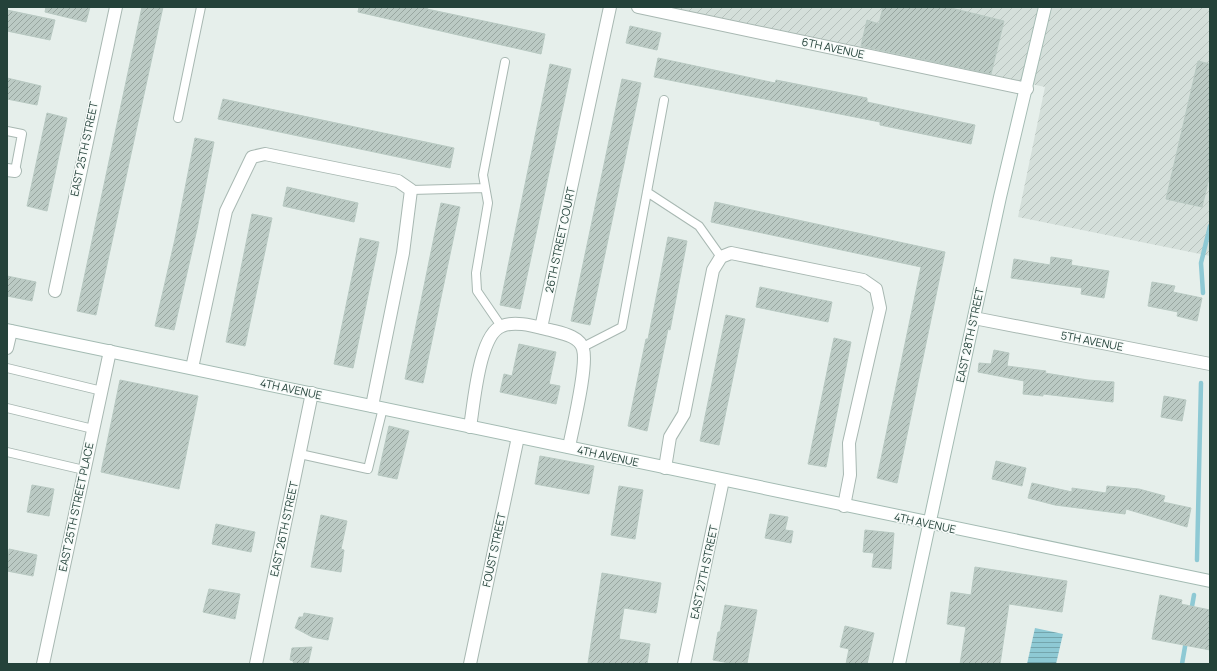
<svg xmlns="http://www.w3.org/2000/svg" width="1217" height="671" font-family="Manrope,sans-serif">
  <defs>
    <pattern id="industrial-furrows" width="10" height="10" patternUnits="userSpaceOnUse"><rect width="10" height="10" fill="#d4dfda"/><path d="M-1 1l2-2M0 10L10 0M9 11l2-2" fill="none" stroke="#b6c1bc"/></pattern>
    <pattern id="water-rules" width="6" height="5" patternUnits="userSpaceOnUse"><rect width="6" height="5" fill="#8ec9d4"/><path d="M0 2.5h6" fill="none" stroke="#74a5ad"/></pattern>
    <pattern id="building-hatch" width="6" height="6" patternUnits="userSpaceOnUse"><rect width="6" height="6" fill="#bbcac4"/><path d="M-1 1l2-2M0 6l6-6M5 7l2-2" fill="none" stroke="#98a6a0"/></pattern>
  </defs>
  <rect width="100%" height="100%" fill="#e6efeb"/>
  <!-- industrial -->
  <path fill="url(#industrial-furrows)" d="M668,7H1210V256L1018,217L1045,87Z"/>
  <!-- water -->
  <path fill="url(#water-rules)" d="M1035,628L1063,634L1056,664H1027Z"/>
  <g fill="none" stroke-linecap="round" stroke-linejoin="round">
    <!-- stream -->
    <path stroke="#8ec9d4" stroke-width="4.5" d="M1203,293L1201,263L1210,226
      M1197,560L1201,383
      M1191,612L1194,595
      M1182,664L1186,641"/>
  </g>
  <!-- building -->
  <path fill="url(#building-hatch)" stroke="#b8c9c2" d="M46,7H90L86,22L45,12Z
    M142,7H163L96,315L77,311Z
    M359,7H428L427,9L545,34L541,54L358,12Z
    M883,7H947L1004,21L991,74L861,46L867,20L879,24Z
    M7,10L55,20L50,40L7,31Z
    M630,26L661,33L657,50L626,43Z
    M658,58L775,83L776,80L867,98V102L975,125L971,144L880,125V122L654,77Z
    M1198,61L1210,64V174L1202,207L1166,199Z
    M550,64L571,69L520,309L500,305Z
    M7,78L41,86L37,105L7,99Z
    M622,79L641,83L590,325L571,321Z
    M223,99L454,148L450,168L218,119Z
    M47,113L67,118L47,211L27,206Z
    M195,138L214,142L197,229L174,330L155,326L175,239Z
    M287,187L358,203L354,222L283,206Z
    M715,202L945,252L897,483L877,478L921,267L711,222Z
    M441,203L460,207L423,383L405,379Z
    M252,214L272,218L245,346L226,342Z
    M668,237L687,241L670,330L668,329L647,431L628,426L646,339H648Z
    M360,238L379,242L353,368L334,364Z
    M1051,257L1072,260L1071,265L1109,271L1104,298L1081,294L1082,288L1011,278L1014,259L1050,265Z
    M7,276L36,282L32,301L7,296Z
    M1152,282L1175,286L1173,292L1202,298L1197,321L1177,316L1178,312L1148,306Z
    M760,287L832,302L828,322L756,307Z
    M726,315L745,319L719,445L700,441Z
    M834,338L851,342L826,467L808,464Z
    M519,344L556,352L549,384L560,386L556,404L500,392L504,374L512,376Z
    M994,350L1009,353L1007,366L1046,371L1045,373L1088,380L1114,382L1113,402L1043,394V396L1023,394L1024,381L978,372L979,363L991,364Z
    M120,380L198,396L179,489L101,472Z
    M1164,396L1186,400L1182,421L1161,417Z
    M389,426L409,431L397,479L378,475Z
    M540,456L594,466L589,494L535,484Z
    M996,461L1026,468L1022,486L992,479Z
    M1032,483L1072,492V488L1106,493L1107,486L1139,489L1165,496L1163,502L1191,508L1187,527L1126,509L1125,514L1055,505L1028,498Z
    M32,485L54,489L49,516L27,512Z
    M619,486L643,490L635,539L611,535Z
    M770,514L788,517L785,530L793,531L791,543L765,538Z
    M321,515L347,521L341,549L344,550L341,572L311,567Z
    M216,524L255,532L251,552L212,544Z
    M865,530L894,533L891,569L872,567L874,553L863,552Z
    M9,549L37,555L33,576L7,571Z
    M975,567L1067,581L1062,612L1009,604L1000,664H960L966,627L947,624L951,592L971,595Z
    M602,573L661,583L656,613L624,608L619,639L650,644L647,664L588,663Z
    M209,589L240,594L235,619L203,612Z
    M1160,595L1182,600L1181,604L1210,610V650L1152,639Z
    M725,605L757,610L747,663L742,662L740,664H735L713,660L718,632H720Z
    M304,613L333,618L328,640L312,637L295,628L299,617H303Z
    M845,626L874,633L867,664H846L849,649L840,647Z
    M312,647L308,664H294L293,661L290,660L292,648Z"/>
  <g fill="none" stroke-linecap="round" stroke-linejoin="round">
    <!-- lane casing -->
    <g stroke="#a8b8b2" stroke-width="10">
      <path id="lane" d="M178,118L201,7
        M7,131L22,134L15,171
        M411,190L485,188
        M647,192L699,226L721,257
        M501,326L477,291L476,273L488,203L483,175L505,62
        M583,347L622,327L664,100
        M7,368L102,391
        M7,408L93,429
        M7,452L84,470
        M300,454L368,469L383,408"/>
    </g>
    <!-- street casing -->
    <g stroke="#a8b8b2" stroke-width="14">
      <path id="street" d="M638,7L1027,89
        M7,170L15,171
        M55,291L116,7
        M974,318L1210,364
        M541,328L610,7
        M7,348L11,331
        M192,368L226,211L252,157L265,154L398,181L411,190L403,253L372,406
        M470,427C474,404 479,334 502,326C516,320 537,327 550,330C561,333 580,336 583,349C588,366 573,426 569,447
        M665,468L670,437L684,414L713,270L721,257L731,253L863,280L876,289L880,308L849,443L850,475L844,506
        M43,664L110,351
        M256,664L312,393
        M470,664L518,437
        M684,664L723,480"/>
    </g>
    <!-- secondary casing -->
    <g stroke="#a4bbb3" stroke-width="14">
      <path id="secondary" d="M7,330L1210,581
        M899,664L1000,197L1045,7"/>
    </g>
    <!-- lane -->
    <use href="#lane" stroke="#fff" stroke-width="8"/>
    <!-- street -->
    <use href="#street" stroke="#fff" stroke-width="12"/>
    <!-- secondary -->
    <use href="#secondary" stroke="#fff" stroke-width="12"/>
  </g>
  <g text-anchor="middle" stroke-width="3" stroke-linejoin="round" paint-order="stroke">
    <!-- street labels -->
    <g font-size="11" fill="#24423a" stroke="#f7fbf9">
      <text transform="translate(833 48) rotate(12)" y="4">6TH AVENUE</text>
      <text transform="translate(84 149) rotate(-78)" y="4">EAST 25TH STREET</text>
      <text transform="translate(560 240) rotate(-78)" y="4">26TH STREET COURT</text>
      <text transform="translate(970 335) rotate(-78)" y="4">EAST 28TH STREET</text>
      <text transform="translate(1092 341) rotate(11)" y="4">5TH AVENUE</text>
      <text transform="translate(291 389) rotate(12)" y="4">4TH AVENUE</text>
      <text transform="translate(608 456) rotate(12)" y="4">4TH AVENUE</text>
      <text transform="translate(76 507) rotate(-78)" y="4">EAST 25TH STREET PLACE</text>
      <text transform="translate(925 523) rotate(12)" y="4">4TH AVENUE</text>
      <text transform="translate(284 529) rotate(-78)" y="4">EAST 26TH STREET</text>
      <text transform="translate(494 550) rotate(-78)" y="4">FOUST STREET</text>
      <text transform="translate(704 572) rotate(-78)" y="4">EAST 27TH STREET</text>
    </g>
  </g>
  <!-- border -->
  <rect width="1217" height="671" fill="none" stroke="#24423a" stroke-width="16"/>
</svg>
